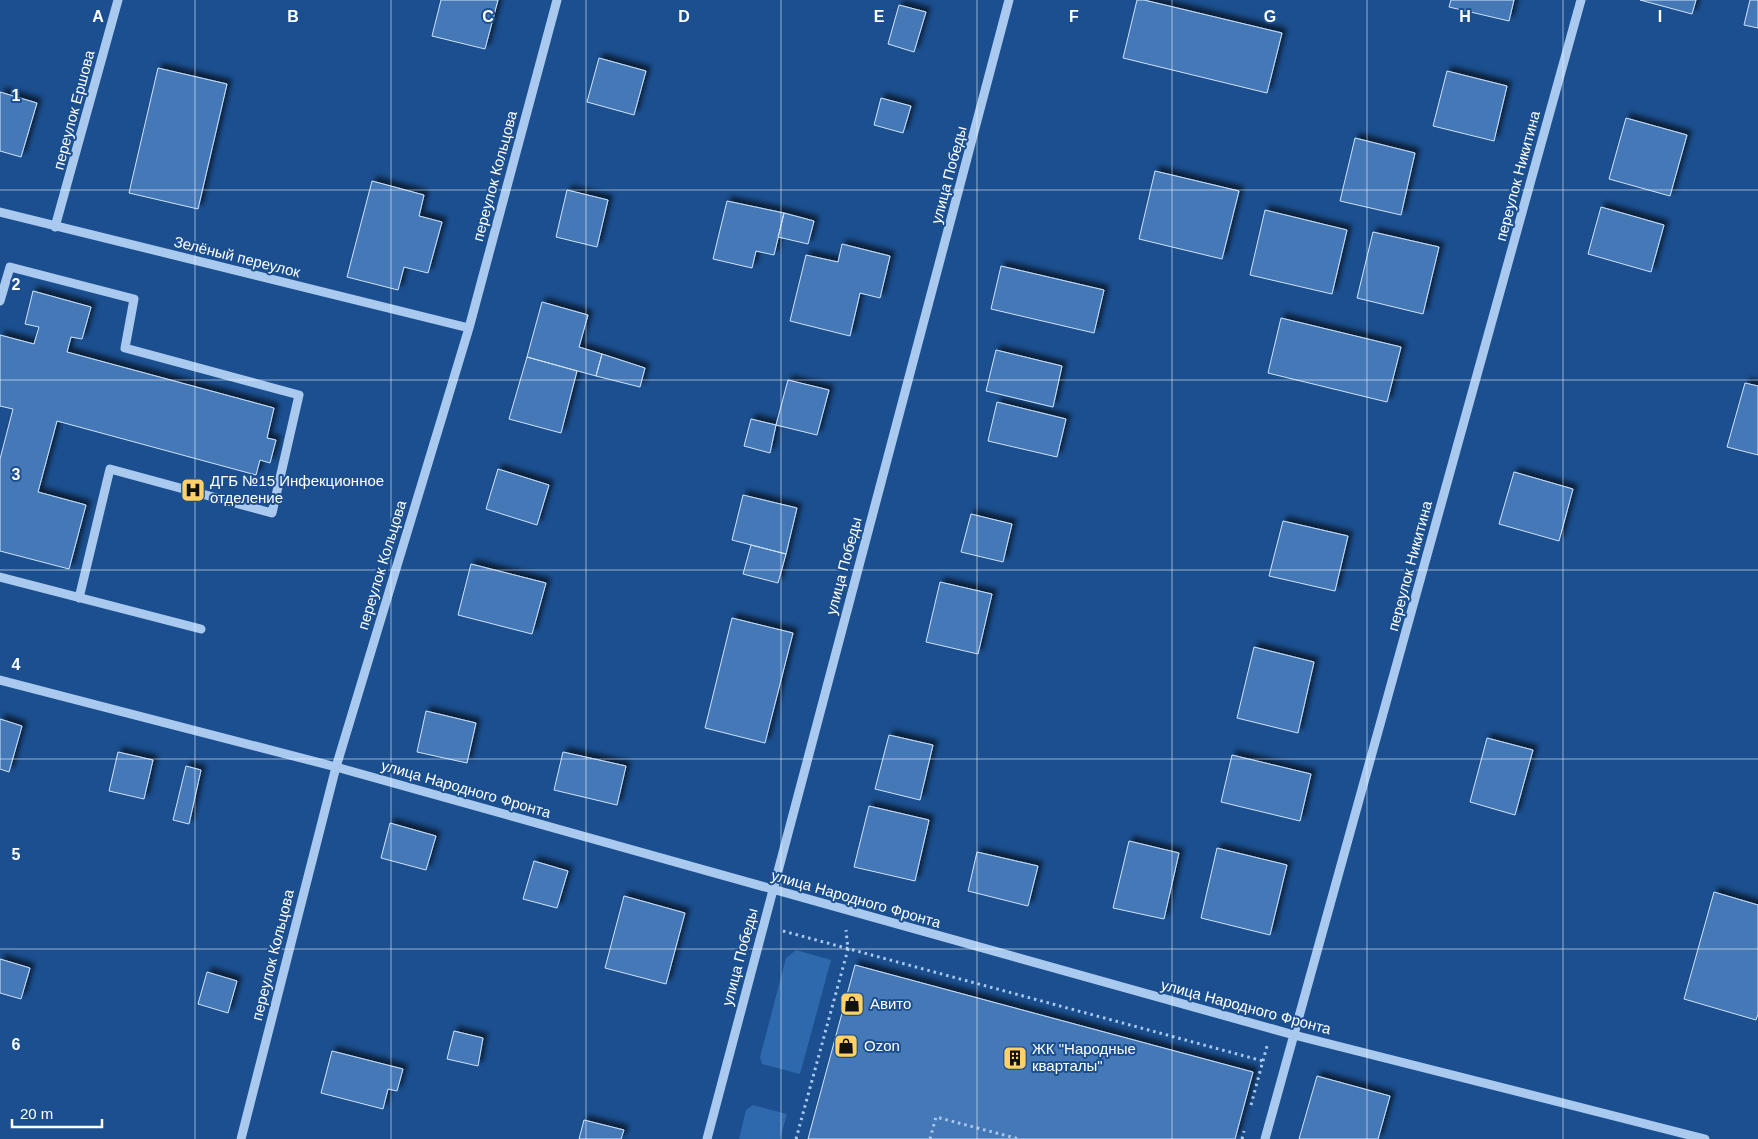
<svg xmlns="http://www.w3.org/2000/svg" width="1758" height="1139" font-family="Helvetica,sans-serif">
  <defs>
    <filter id="shadow"><feDropShadow dx="4.5" dy="-4.5" stdDeviation="2.5" flood-color="#0009"/></filter>
  </defs>
  <rect width="100%" height="100%" fill="#1b4f8f"/>
  <!-- green -->
  <path fill="#2e69ad" d="M796,950L831,960L800,1074L762,1064L760,1057L786,958Z
    M753,1105L787,1114L780,1139H739L746,1110Z"/>
  <!-- building -->
  <path fill="#4478b7" stroke="#cfe3fa" filter="url(#shadow)" d="M441,0H498L485,49L432,36Z
    M1137,0H1144L1282,33L1267,93L1123,58Z
    M1451,0H1514L1509,21L1449,7Z
    M1640,0H1696L1692,14Z
    M1750,0H1758V28L1744,25Z
    M899,5L926,12L914,52L888,44Z
    M599,58L646,71L634,115L587,102Z
    M158,68L227,84L198,209L129,193Z
    M1447,71L1507,86L1494,141L1433,126Z
    M0,92L37,103L21,157L0,151Z
    M881,98L911,106L903,133L874,125Z
    M1626,118L1687,135L1670,196L1609,179Z
    M1355,138L1415,153L1401,215L1340,201Z
    M1155,171L1239,191L1222,259L1139,239Z
    M372,181L424,195L419,216L442,222L428,273L404,267L398,290L347,277Z
    M567,190L608,200L597,247L556,237Z
    M727,201L784,213L774,255L756,251L752,268L713,259Z
    M1601,207L1664,225L1651,272L1588,254Z
    M1265,210L1347,230L1332,294L1250,275Z
    M784,213L814,221L808,244L778,237Z
    M1373,232L1439,247L1423,314L1357,298Z
    M842,244L890,256L880,298L860,293L850,336L790,321L806,255L838,262Z
    M1001,266L1104,290L1094,333L991,309Z
    M33,291L91,307L82,339L71,337L67,352L274,408L267,438L276,440L270,463L260,460L256,475L57,421L38,492L86,505L69,569L0,551V459L13,409L0,406V335L34,344L39,327L25,324Z
    M542,302L588,315L579,347L602,354L596,376L527,357Z
    M1281,318L1401,347L1387,402L1268,373Z
    M996,350L1062,366L1053,407L986,391Z
    M602,354L645,368L640,387L596,376Z
    M527,357L577,371L561,433L509,419Z
    M788,380L829,390L817,435L776,425Z
    M1745,383L1758,386V455L1727,447Z
    M997,402L1066,419L1057,457L988,441Z
    M751,419L776,425L770,453L744,446Z
    M498,469L549,485L537,525L486,509Z
    M1514,472L1573,489L1559,541L1499,524Z
    M743,495L797,508L786,554L732,540Z
    M971,514L1012,524L1003,562L961,552Z
    M1283,521L1348,536L1335,591L1269,576Z
    M751,545L786,554L778,583L743,574Z
    M471,564L546,583L532,634L458,615Z
    M940,582L992,594L978,654L926,642Z
    M732,618L793,633L765,743L705,728Z
    M1254,647L1314,662L1298,733L1237,718Z
    M426,711L476,723L467,763L417,752Z
    M0,719L22,726L9,772L0,769Z
    M889,735L933,745L920,800L875,789Z
    M1487,738L1533,750L1515,815L1470,802Z
    M118,752L153,760L144,799L109,791Z
    M563,752L626,766L617,805L554,790Z
    M1232,755L1311,774L1300,821L1221,802Z
    M186,766L201,770L189,824L173,820Z
    M869,806L929,820L915,881L854,867Z
    M390,823L436,836L426,870L381,858Z
    M1129,841L1179,853L1164,919L1113,908Z
    M1217,848L1287,865L1270,935L1201,918Z
    M977,852L1038,866L1028,906L968,891Z
    M534,861L568,871L557,908L523,899Z
    M1714,892L1758,905V1014L1756,1020L1684,999Z
    M624,896L685,913L666,984L605,968Z
    M0,959L30,968L21,999L0,993Z
    M855,965L1253,1072L1235,1139H808Z
    M207,972L237,981L228,1013L198,1004Z
    M454,1031L483,1038L478,1066L447,1059Z
    M332,1051L403,1069L397,1091L388,1089L383,1109L321,1093Z
    M1317,1076L1390,1096L1378,1139H1299Z
    M584,1120L624,1130L621,1139H579Z"/>
  <g fill="none" stroke-linecap="round" stroke-linejoin="round">
    <!-- path -->
    <path stroke="#a9c9ee" stroke-width="3" stroke-dasharray="2.5 4" stroke-linecap="butt" d="M783,931L1263,1061
      M1251,1105L1267,1046
      M796,1139L848,949L846,930
      M930,1139L936,1117L1019,1139
      M1242,1139L1244,1131"/>
    <!-- minor -->
    <path stroke="#a9c9ee" stroke-width="9" d="M0,212L469,328
      M55,227L118,0
      M0,301L10,267L134,299L125,348L299,395L272,513L110,469L79,598
      M0,577L201,629
      M0,680L336,767L1294,1035L1705,1139
      M241,1139L336,767L469,328L557,0
      M707,1139L1009,0
      M1265,1139L1581,0"/>
  </g>
  <!-- grid -->
  <path fill="none" stroke="#fff" stroke-width="1" stroke-opacity="0.55" d="M195,0V1139M391,0V1139M586,0V1139M781,0V1139M977,0V1139M1172,0V1139M1367,0V1139M1563,0V1139M0,190H1758M0,380H1758M0,570H1758M0,759H1758M0,949H1758"/>
  <!-- icons -->
  <defs>
    <g id="hospital-square" transform="scale(1.25)"><rect x="-9" y="-9" width="18" height="18" rx="4" fill="#ffd166" stroke="#1b4f8f"/><path d="M-5-5h3v3.5h4V-5h3V5h-3V1.5h-4V5h-3Z" fill="#111"/></g>
    <g id="shop-square" transform="scale(1.25)"><rect x="-9" y="-9" width="18" height="18" rx="4" fill="#ffd166" stroke="#1b4f8f"/><path d="M-5-2.5h2.3a2.7 3.5 0 0 1 5.4 0H5L5.5 6h-11ZM-1.5-2.5h3a1.5 2.3 0 0 0-3 0Z" fill="#111"/></g>
    <g id="building-square" transform="scale(1.25)"><rect x="-9" y="-9" width="18" height="18" rx="4" fill="#ffd166" stroke="#1b4f8f"/><path d="M-4-6H4V6H1V3H-1V6H-4ZM-2.5-4.3h1.7v1.8h-1.7ZM.8-4.3h1.7v1.8H.8ZM-2.5-1h1.7V.8h-1.7ZM.8-1h1.7V.8H.8Z" fill="#111"/></g>
  </defs>
  <g fill-rule="evenodd">
    <use href="#hospital-square" x="193" y="490"/>
    <use href="#shop-square" x="852" y="1004"/>
    <use href="#shop-square" x="846" y="1046"/>
    <use href="#building-square" x="1015" y="1058"/>
  </g>
  <g text-anchor="middle" stroke-width="4" stroke-linejoin="round" paint-order="stroke">
    <!-- street labels -->
    <g font-size="15" fill="#fff" stroke="#1b4f8f">
      <text transform="translate(74 110) rotate(-75)" y="5">переулок Ершова</text>
      <text transform="translate(949 175) rotate(-75)" y="5">улица Победы</text>
      <text transform="translate(495 176) rotate(-75)" y="5">переулок Кольцова</text>
      <text transform="translate(1518 176) rotate(-75)" y="5">переулок Никитина</text>
      <text transform="translate(237 257) rotate(14)" y="5">Зелёный переулок</text>
      <text transform="translate(382 565) rotate(-73)" y="5">переулок Кольцова</text>
      <text transform="translate(844 566) rotate(-75)" y="5">улица Победы</text>
      <text transform="translate(1410 566) rotate(-75)" y="5">переулок Никитина</text>
      <text transform="translate(466 789) rotate(16)" y="5">улица Народного Фронта</text>
      <text transform="translate(856 899) rotate(16)" y="5">улица Народного Фронта</text>
      <text transform="translate(273 955) rotate(-76)" y="5">переулок Кольцова</text>
      <text transform="translate(740 957) rotate(-75)" y="5">улица Победы</text>
      <text transform="translate(1246 1007) rotate(15)" y="5">улица Народного Фронта</text>
    </g>
    <!-- poi labels -->
    <g font-size="15" fill="#fff" stroke="#1b4f8f" text-anchor="start">
      <text x="210" y="486">ДГБ №15 Инфекционное<tspan x="210" dy="17">отделение</tspan></text>
      <text x="870" y="1009">Авито</text>
      <text x="864" y="1051">Ozon</text>
      <text x="1032" y="1054">ЖК "Народные<tspan x="1032" dy="17">кварталы"</tspan></text>
    </g>
  </g>
  <g font-size="16" text-anchor="middle" font-weight="bold" fill="#fff" stroke="#1b4f8f" stroke-width="4" stroke-linejoin="round" paint-order="stroke">
    <text x="98" y="22">A</text>
    <text x="293" y="22">B</text>
    <text x="488" y="22">C</text>
    <text x="684" y="22">D</text>
    <text x="879" y="22">E</text>
    <text x="1074" y="22">F</text>
    <text x="1270" y="22">G</text>
    <text x="1465" y="22">H</text>
    <text x="1660" y="22">I</text>
    <text x="16" y="101">1</text>
    <text x="16" y="290">2</text>
    <text x="16" y="480">3</text>
    <text x="16" y="670">4</text>
    <text x="16" y="860">5</text>
    <text x="16" y="1050">6</text>
  </g>
  <!-- scale -->
  <path d="M12 1119v8h90v-8" fill="none" stroke="#ffffff" stroke-width="2.5"/>
  <text x="20" y="1119" font-size="15" fill="#ffffff" stroke="#1b4f8f" stroke-width="4" paint-order="stroke">20 m</text>
</svg>
